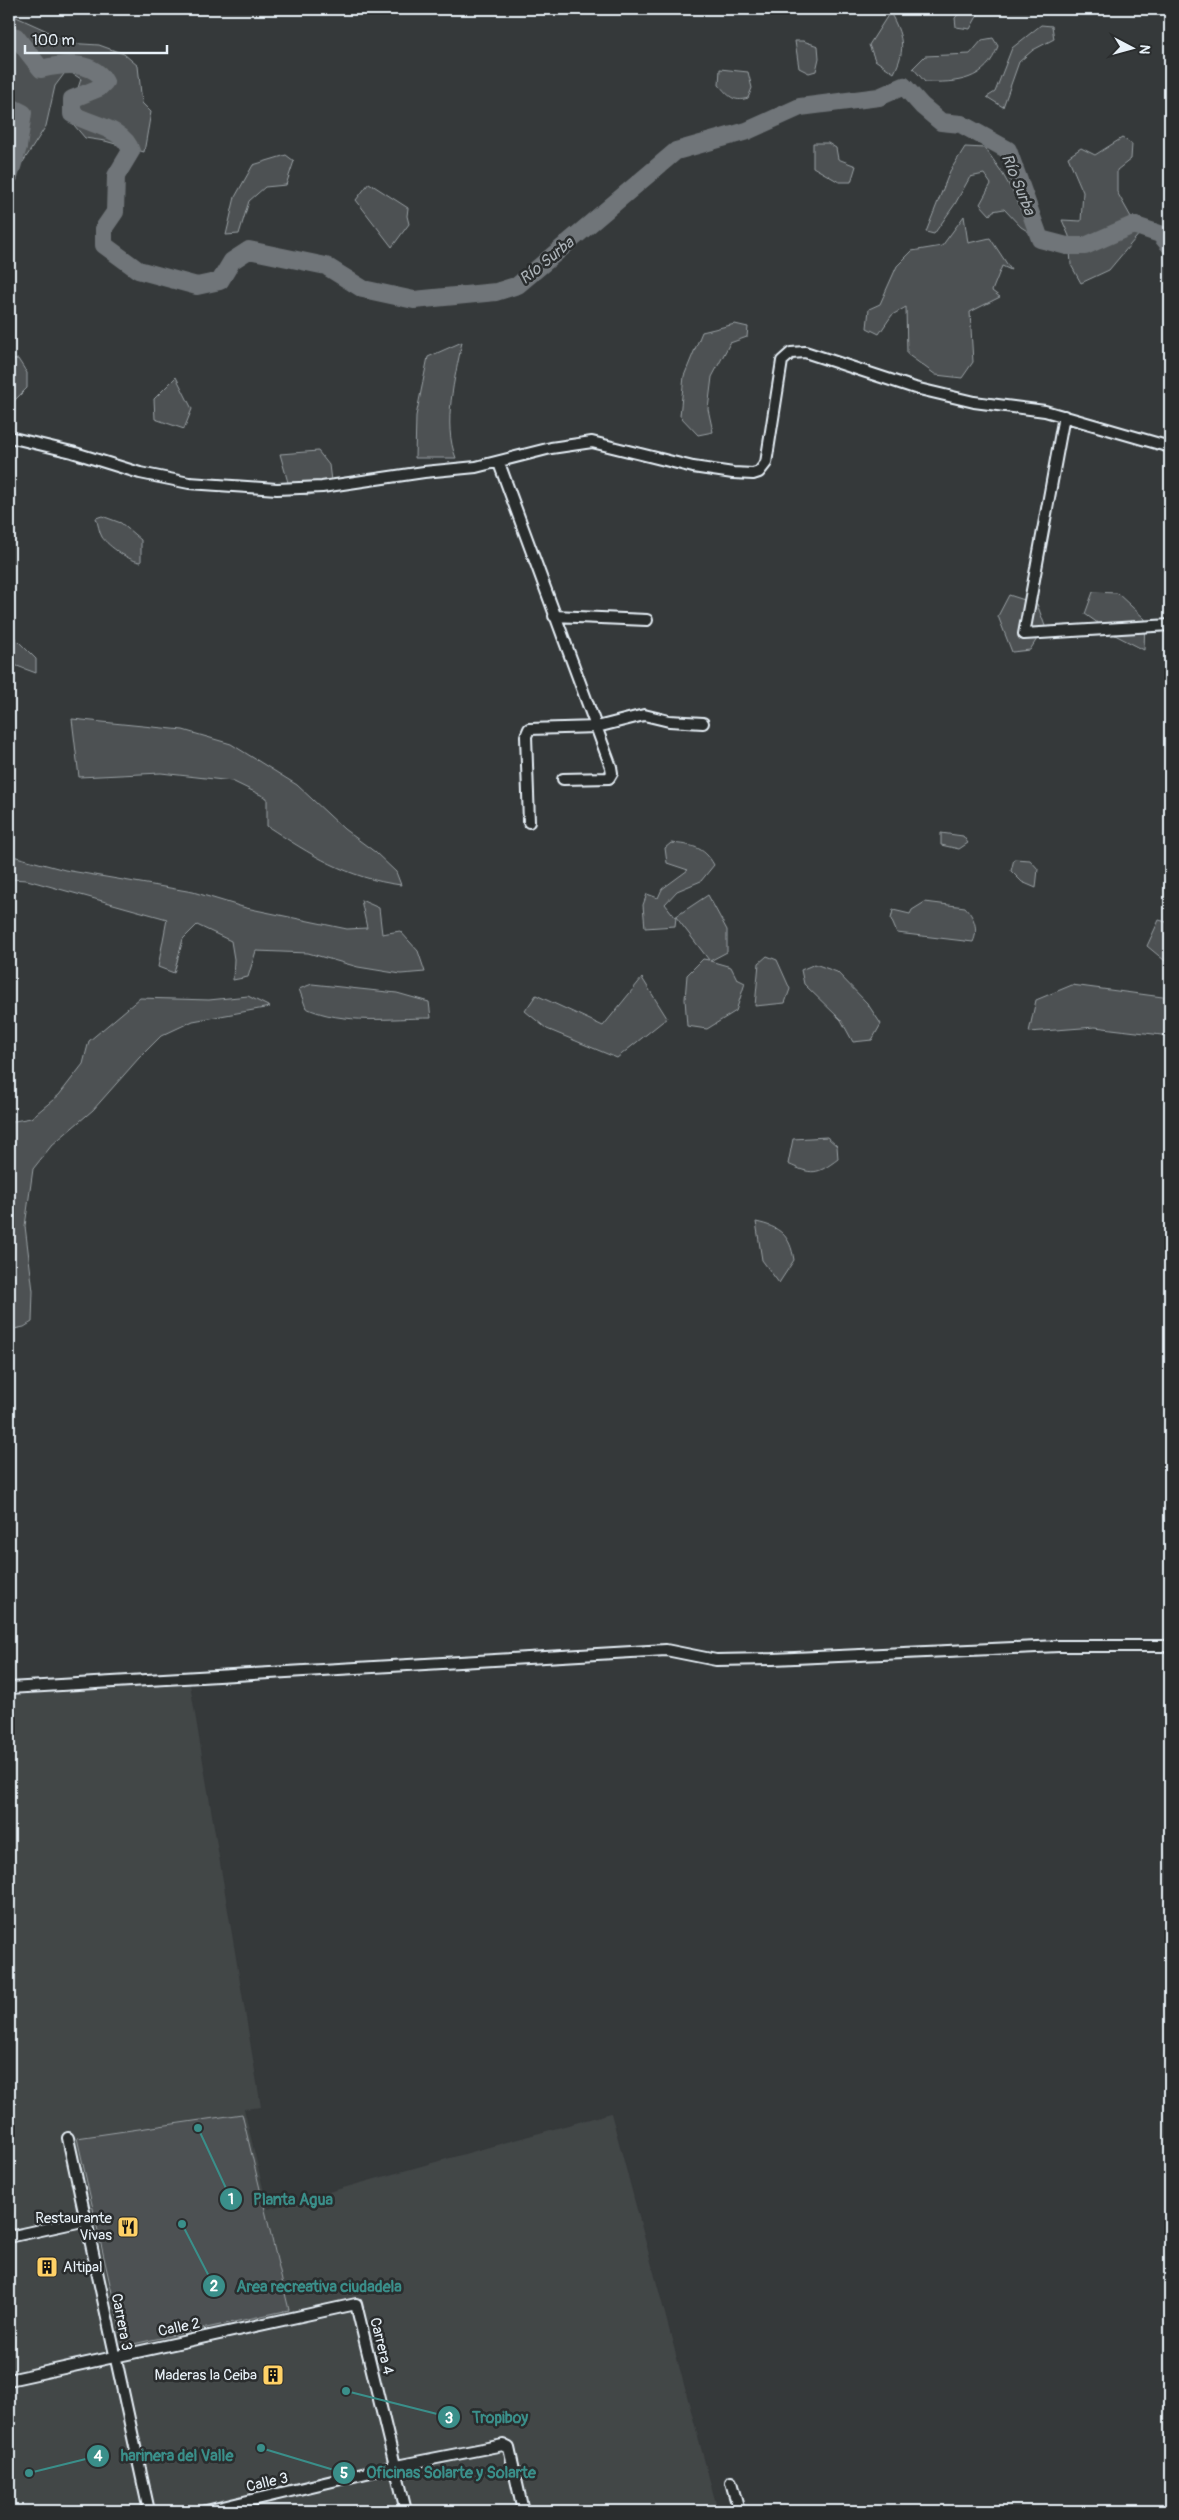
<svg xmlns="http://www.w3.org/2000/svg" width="1179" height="2520" font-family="Pangolin,sans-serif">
  <rect width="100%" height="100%" fill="#35393a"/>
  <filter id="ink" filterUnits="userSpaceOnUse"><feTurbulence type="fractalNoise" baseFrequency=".02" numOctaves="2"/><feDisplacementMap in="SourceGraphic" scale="10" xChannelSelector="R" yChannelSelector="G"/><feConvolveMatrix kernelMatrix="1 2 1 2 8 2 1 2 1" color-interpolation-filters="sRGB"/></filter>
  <g filter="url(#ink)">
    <!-- built -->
    <path fill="#424647" d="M190,1684L261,2107L244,2109L268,2209L611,2113L718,2511H9V1695Z"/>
    <!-- green -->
    <path fill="#4d5152" stroke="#9aa1a5" d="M963,9H981L970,29L956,27L955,18Z
      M890,12C902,35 907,48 894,73L875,60L869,45Z
      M14,16L45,30L66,43L99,45L124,54L138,66L142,103L151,112L144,152L105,141L85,138L68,118L81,79L67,70L55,86L46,126L23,162L10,173V191L15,204L9,209V130L26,120L9,106V22Z
      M1041,25L1052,26L1054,39L1033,50L1019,62L1003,107L987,97L995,92L1012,48Z
      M993,38L998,46C986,81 957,83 925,82L913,68L925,56L970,54L982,40Z
      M795,41H803L818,46L819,58L816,71L809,73L799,68Z
      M720,69L748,72L752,88L748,98C733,103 728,95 719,85Z
      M1122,138L1132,144L1131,159L1117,170V192L1140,233L1109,270L1081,283L1071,265L1069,236L1062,220L1081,221L1083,192L1068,157L1081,148L1095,155Z
      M813,143H828L836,148L838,159L856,166L851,182H839L813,167Z
      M965,147L985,148L1001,171L1035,231L1032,234L1021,227L1004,209L993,211L990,215L980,204L991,184L984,174L970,177L955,204L934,234L926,232L950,171Z
      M286,155L294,161L286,185L265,187L249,201L239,234L226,235L235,197L253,165Z
      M369,183L408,208L407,216L409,224L392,247L356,200Z
      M964,216L968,243L990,238L1011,270L1002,266L992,291L1000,297L970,312L973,362L962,378L936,375L907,354L906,307L892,315L879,334L867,328L869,309L880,304L897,266L912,251L942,246Z
      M735,324L748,327L747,337L730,343L712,377L708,409L713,432L698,435L680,416L684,376L702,332Z
      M462,342C455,379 442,423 456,458H415L416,416L428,357Z
      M18,359L27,373V388L11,404L9,401V361Z
      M176,377L192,409L184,429L155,419L154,399Z
      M318,451L329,465L332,489L309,495L291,493L280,454Z
      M102,516L121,523L141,540V562C131,562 108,546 102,537C99,532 98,523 96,518Z
      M1093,592L1117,593L1145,619L1144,650L1115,635L1085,614Z
      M1009,595L1037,604L1045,626L1030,650L1012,652L998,616Z
      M9,632L36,659V673L9,663Z
      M72,719L183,730L231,744L297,785L344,829L375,852L396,872L401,885C347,878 311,855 267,826V798L232,781L161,773L79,777Z
      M941,833L963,836L968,843L959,849L941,845Z
      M671,843C691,845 704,846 714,865L701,881L677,891L665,904L675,917L708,895L727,930V952L710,961L731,967L737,979L745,983L736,1011L707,1029L687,1026L685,999L687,975L703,959L709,960L676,917L675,926L645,928L643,905L647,894L658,898L662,889L688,870L667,863L665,848Z
      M9,855L65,870L193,892L246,908L347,929L367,928L361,900L379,908L382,934L400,931L418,951L425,972L401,974L358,967L308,953L256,951L248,977L233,980L234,959L231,941L197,925L183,939L174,973L158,967L167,919L27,880L9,879Z
      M1014,859L1030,860L1038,869L1036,888L1022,882L1011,871Z
      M925,902L965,907C974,917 979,929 973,942L897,933L891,919L893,910L910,914L912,910Z
      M1159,920L1170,923V965L1147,946Z
      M767,956L777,960L790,989L785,1003L755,1006L759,963Z
      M815,964L837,972L867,1003L881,1024L872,1040L853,1042L841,1020L804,984L801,970Z
      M642,978L667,1018L617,1058L547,1029L525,1011L536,995L603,1026Z
      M312,984L397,993L429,1002L431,1018C391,1018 343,1025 306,1008L299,989Z
      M1072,985L1170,998V1036L1095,1027L1029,1032L1036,1000Z
      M248,996L270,1007L193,1021L161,1036L139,1058L93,1110L52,1145L33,1169L25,1226L33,1291L32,1322L24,1327L9,1330V1122L31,1118L59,1095L83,1064L89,1041L140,998L209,1000Z
      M827,1137L837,1146L838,1159C817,1175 812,1175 788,1164L793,1139Z
      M756,1222C780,1227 790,1235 794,1260L779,1283L762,1260Z
      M242,2114L289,2310L124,2346L77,2138Z"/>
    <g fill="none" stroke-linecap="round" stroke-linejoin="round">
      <!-- river -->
      <path stroke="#707579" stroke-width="18" d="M9,40L16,37L41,69C62,64 93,60 105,82L99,88L72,99V114C91,125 124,128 131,151L116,176L115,212L104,228V245L138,270L197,286L220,281L232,261L249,250L326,266L363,289L414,300L496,292L518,285L676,151L747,131L800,107L879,97L904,86L922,106L941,122L961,124L1008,150L1040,239L1067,246H1085L1133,225L1160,234L1170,246
        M9,106L23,113L18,147L9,177"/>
      <!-- street casing -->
      <g stroke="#e8f1f8" stroke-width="14">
        <path id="street" d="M1064,416L1024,634L1170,625
          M9,437L72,452L140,473L189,483L277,489L322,487L424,472L476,467L551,448L592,442L693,467L733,473L753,474L759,472L766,463L782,361L791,353L805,352L915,388L974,402L1045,411L1170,447
          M499,463L611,767L612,773L609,778L563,779
          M554,616L647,620
          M529,822L526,736L529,729L597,727L644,715L669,721L703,723
          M9,1688L666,1650L716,1660L773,1659L1059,1646H1170
          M68,2138L149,2511
          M9,2237L87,2220
          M9,2380L356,2304L406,2511
          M731,2482L739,2511
          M206,2511L396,2466L503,2445L509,2448L523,2511"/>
      </g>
      <!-- street -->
      <use href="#street" stroke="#2a2d2e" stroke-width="10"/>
    </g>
  </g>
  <!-- icons -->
  <defs>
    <g id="restaurant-square" transform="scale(1.125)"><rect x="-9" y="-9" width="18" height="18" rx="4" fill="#ffd166" stroke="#2a2d2e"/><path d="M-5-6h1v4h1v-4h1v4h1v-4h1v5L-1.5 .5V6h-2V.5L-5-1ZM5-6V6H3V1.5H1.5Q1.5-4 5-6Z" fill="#111"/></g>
    <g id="building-square" transform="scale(1.125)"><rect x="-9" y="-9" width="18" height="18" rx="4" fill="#ffd166" stroke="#2a2d2e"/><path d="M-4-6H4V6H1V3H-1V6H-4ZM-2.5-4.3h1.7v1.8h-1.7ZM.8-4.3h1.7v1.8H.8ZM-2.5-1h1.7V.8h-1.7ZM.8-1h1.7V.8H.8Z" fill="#111"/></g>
  </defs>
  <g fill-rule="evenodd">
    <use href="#restaurant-square" x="128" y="2227"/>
    <use href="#building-square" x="47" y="2267"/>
    <use href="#building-square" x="273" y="2375"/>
  </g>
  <g text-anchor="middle" stroke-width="5" stroke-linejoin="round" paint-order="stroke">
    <!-- poi labels -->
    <g font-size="15" fill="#e8f1f8" stroke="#2a2d2e" text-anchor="end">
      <text x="112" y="2223">Restaurante<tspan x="112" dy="17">Vivas</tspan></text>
      <text x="63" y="2272" text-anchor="start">Altipal</text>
      <text x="257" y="2380">Maderas la Ceiba</text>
    </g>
    <!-- street labels -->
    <g font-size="15" fill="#e8f1f8" stroke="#2a2d2e">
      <text transform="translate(122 2322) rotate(79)" y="5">Carrera 3</text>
      <text transform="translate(179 2327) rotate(-12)" y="5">Calle 2</text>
      <text transform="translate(382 2346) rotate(76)" y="5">Carrera 4</text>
      <text transform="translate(267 2482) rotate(-13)" y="5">Calle 3</text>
    </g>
    <!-- water labels -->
    <g font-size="16" font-style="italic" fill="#acb3b8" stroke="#2a2d2e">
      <text transform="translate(1019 184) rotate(68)" y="6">Río Surba</text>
      <text transform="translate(546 260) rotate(-39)" y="6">Río Surba</text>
    </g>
  </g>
  <!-- callouts -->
  <path fill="none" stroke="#3a8f8a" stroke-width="2" d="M198 2128L231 2199M182 2224L214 2286M346 2391L449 2417M29 2473L98 2456M261 2448L344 2473"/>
  <g fill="#3a8f8a" stroke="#2a2d2e" stroke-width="2">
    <circle cx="198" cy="2128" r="5"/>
    <circle cx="182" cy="2224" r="5"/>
    <circle cx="346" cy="2391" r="5"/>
    <circle cx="29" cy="2473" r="5"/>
    <circle cx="261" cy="2448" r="5"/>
    <circle cx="231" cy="2199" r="12"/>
    <circle cx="214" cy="2286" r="12"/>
    <circle cx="449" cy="2417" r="12"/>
    <circle cx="98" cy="2456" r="12"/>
    <circle cx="344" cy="2473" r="12"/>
  </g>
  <g font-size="15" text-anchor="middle" font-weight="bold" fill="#fff">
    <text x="231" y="2204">1</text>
    <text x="214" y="2291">2</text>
    <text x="449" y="2423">3</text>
    <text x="98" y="2461">4</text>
    <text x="344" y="2478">5</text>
  </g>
  <g font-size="16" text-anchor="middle" font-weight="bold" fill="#3a8f8a" stroke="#2a2d2e" stroke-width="5" stroke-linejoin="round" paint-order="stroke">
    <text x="293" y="2205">Planta Agua</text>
    <text x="319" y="2292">Area recreativa ciudadela</text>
    <text x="500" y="2423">Tropiboy</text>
    <text x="177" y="2461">harinera del Valle</text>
    <text x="451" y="2478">Oficinas Solarte y Solarte</text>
  </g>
  <!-- margin -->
  <rect width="1179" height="2520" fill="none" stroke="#2a2d2e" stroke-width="30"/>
  <rect x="15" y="15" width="1149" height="2490" fill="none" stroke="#e8f1f8" stroke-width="2" filter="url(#ink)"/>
  <!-- north arrow -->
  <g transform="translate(1132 48) rotate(96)" stroke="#2a2d2e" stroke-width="4" paint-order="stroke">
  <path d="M0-4L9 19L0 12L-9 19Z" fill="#e8f1f8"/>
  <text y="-8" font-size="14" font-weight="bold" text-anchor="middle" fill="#e8f1f8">N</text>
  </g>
  <!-- scale -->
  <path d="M25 45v8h142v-8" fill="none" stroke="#e8f1f8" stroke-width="2.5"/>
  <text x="32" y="45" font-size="15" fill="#e8f1f8" stroke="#2a2d2e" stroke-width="4" paint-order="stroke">100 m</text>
</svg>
